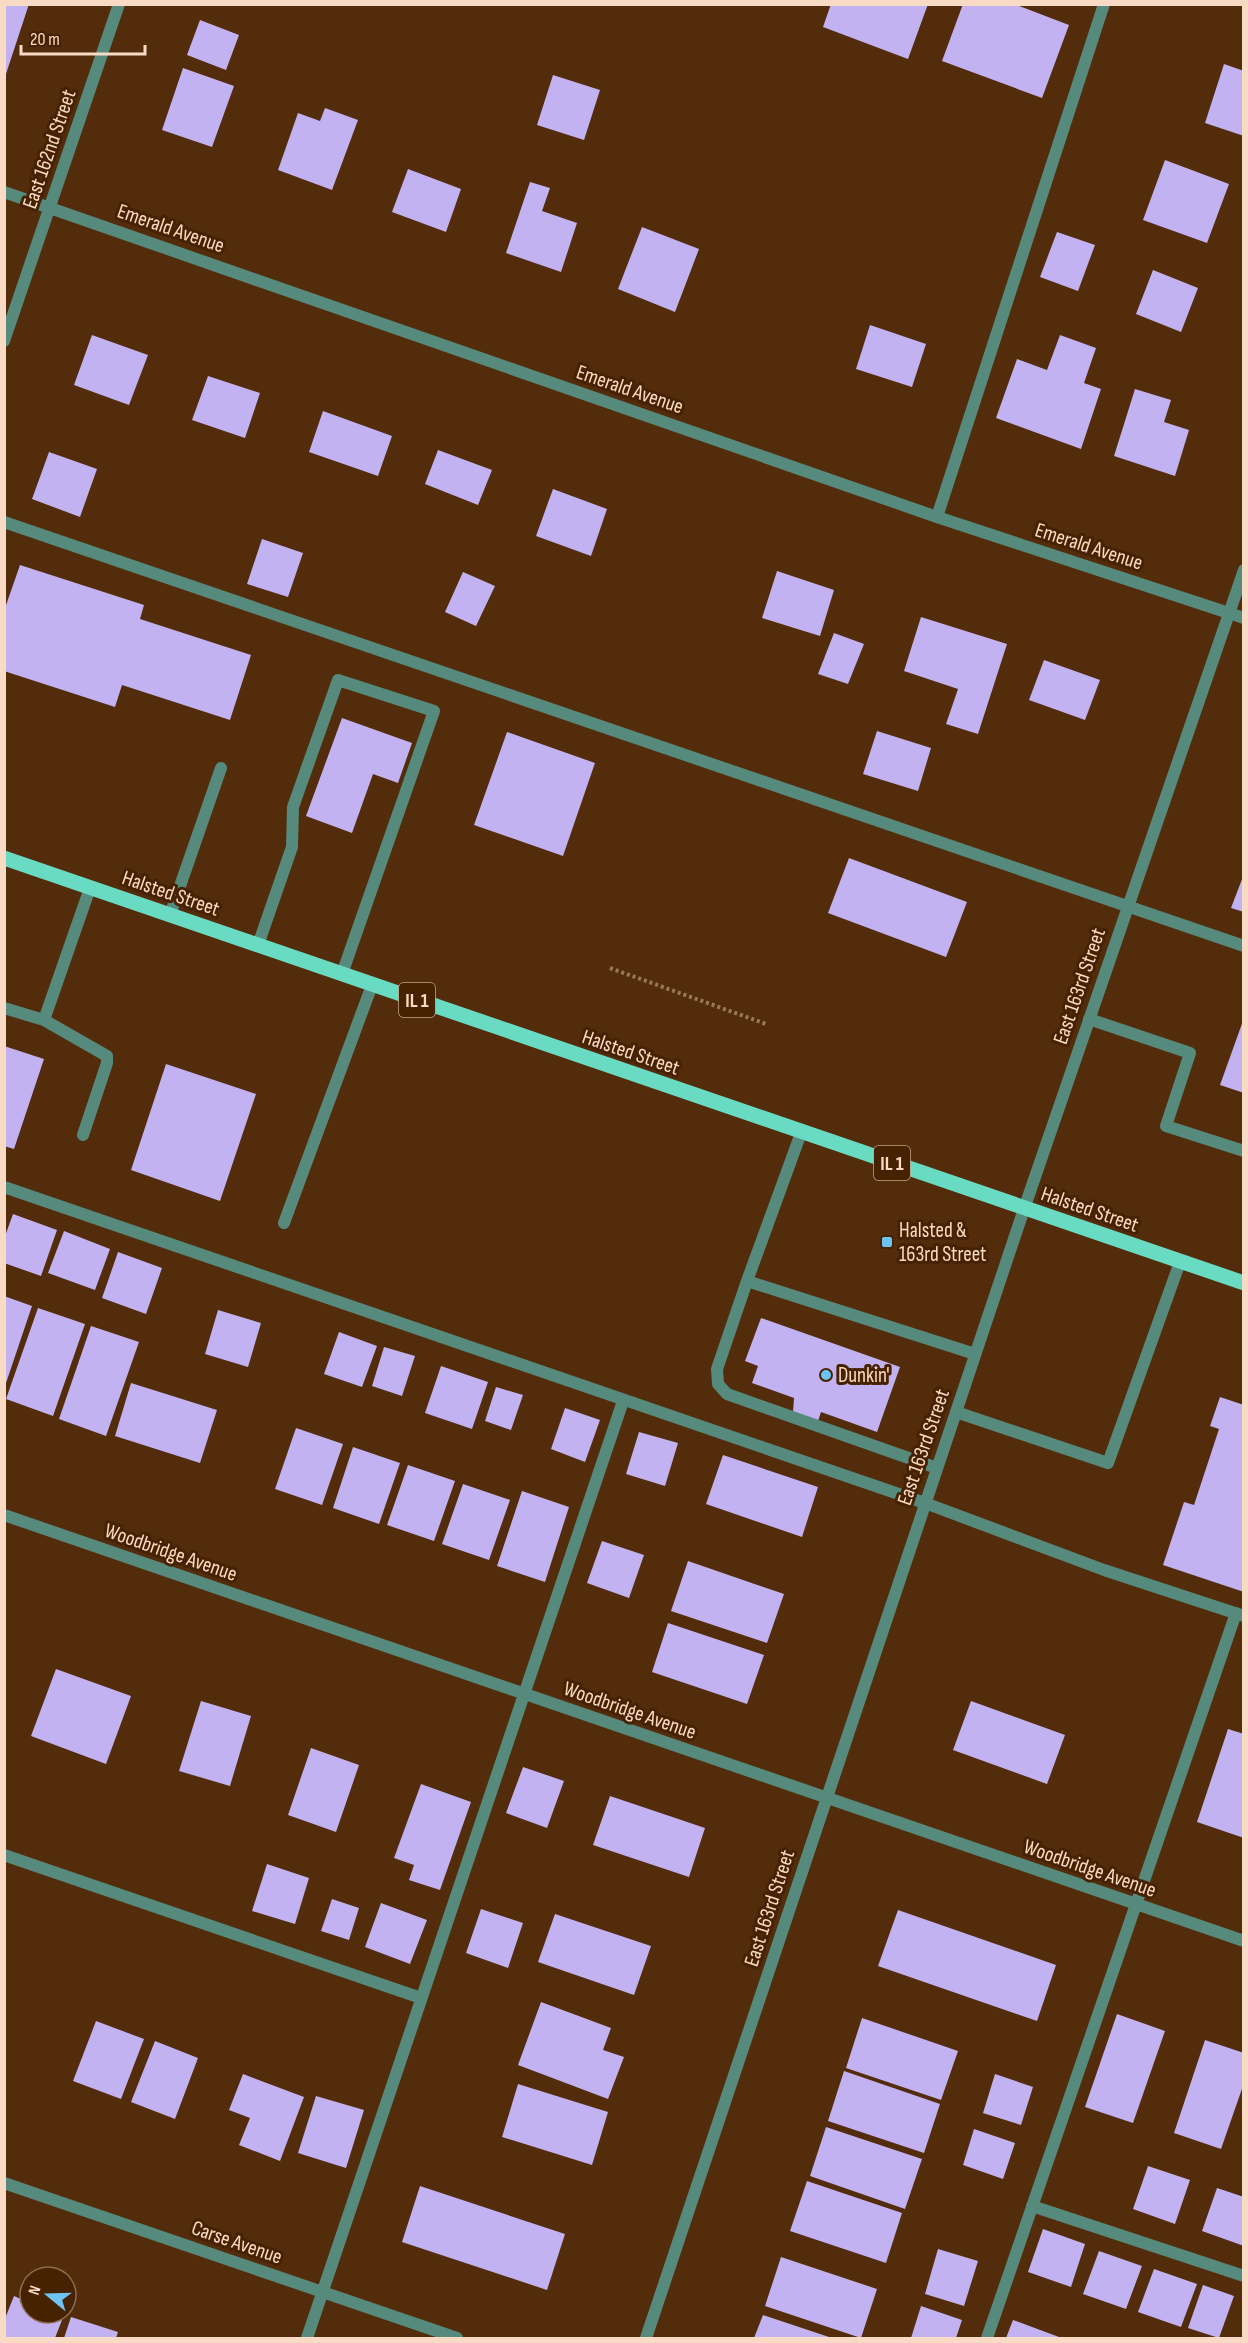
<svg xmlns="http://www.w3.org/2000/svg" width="1248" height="2343" font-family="'Sofia Sans Condensed',sans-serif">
  <rect width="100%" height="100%" fill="#532c0c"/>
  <!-- building -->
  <path fill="#c3b2f1" d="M4,4H29L5,77H4Z
    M831,4H928L908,59L823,27Z
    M963,4H1014L1069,25L1042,98L942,61Z
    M200,20L239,35L226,70L187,55Z
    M1224,64L1244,71V136L1205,123Z
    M183,68L234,86L212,147L162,130Z
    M553,75L600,90L584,140L537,125Z
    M325,108L358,120L332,190L278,170L298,113L320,121Z
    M1165,160L1229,184L1207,243L1143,220Z
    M408,169L461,189L446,232L392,212Z
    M530,182L550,188L542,211L577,223L561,272L506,253Z
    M642,227L699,249L675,312L618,289Z
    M1057,232L1095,245L1078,291L1040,277Z
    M1153,270L1198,288L1181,332L1136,314Z
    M870,325L926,344L912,387L856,369Z
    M92,335L148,355L129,405L74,385Z
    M1060,335L1096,348L1084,383L1101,389L1081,449L996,418L1017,359L1047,370Z
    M208,376L260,393L245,438L192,420Z
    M1135,389L1171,400L1164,422L1189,430L1175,476L1114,456Z
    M323,411L392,436L378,476L309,452Z
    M438,450L492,470L478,505L425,484Z
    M49,452L97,469L80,517L32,499Z
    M553,489L607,509L591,556L536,536Z
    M262,539L303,553L288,597L247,584Z
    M20,565L144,605L140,619L251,655L230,720L122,685L115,707L4,671V611Z
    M777,571L834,590L820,636L762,618Z
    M463,572L495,586L476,626L445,612Z
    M921,617L1007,644L978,734L946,724L958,689L904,671Z
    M834,633L864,644L848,684L818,674Z
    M1044,660L1100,680L1085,720L1029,700Z
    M342,718L412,743L398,783L373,774L352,833L306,816Z
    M877,731L931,748L918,791L863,774Z
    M507,732L595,763L563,856L474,825Z
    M849,858L967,902L946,957L828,913Z
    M1244,874V912L1231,908Z
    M1244,1018V1093L1220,1085Z
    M4,1046L44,1059L14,1149L4,1146Z
    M166,1064L256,1094L220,1201L131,1170Z
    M13,1214L57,1230L41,1276L4,1263V1239Z
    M64,1231L110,1249L95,1290L48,1273Z
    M118,1252L162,1268L146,1314L102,1298Z
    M4,1296L32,1306L5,1386H4Z
    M38,1308L85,1324L53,1416L6,1399Z
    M218,1310L261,1323L248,1367L205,1354Z
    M761,1318L900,1367L877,1432L821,1412L818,1421L793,1412L794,1398L752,1383L758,1366L745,1361Z
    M91,1326L139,1342L106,1436L59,1419Z
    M339,1332L377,1346L362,1387L324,1374Z
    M384,1347L415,1356L402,1396L372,1386Z
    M441,1366L488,1382L472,1429L425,1413Z
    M131,1383L217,1410L200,1463L115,1436Z
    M496,1387L523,1395L511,1430L485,1421Z
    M1220,1397L1244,1405V1592L1163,1565L1184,1502L1194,1505L1219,1429L1210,1426Z
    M565,1408L600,1420L585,1462L551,1449Z
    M296,1428L343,1444L322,1505L275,1489Z
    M639,1432L678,1443L665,1486L626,1474Z
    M353,1447L400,1463L379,1524L333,1508Z
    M723,1455L818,1487L802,1537L706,1504Z
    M408,1465L455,1481L434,1541L387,1525Z
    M463,1484L510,1500L489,1560L442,1544Z
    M522,1491L569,1507L545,1582L497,1566Z
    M602,1541L644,1555L629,1598L587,1583Z
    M688,1561L784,1594L767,1643L671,1611Z
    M668,1623L764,1655L747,1704L652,1672Z
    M56,1669L131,1696L106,1764L31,1736Z
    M201,1701L251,1716L230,1786L179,1771Z
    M971,1701L1065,1735L1047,1784L953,1750Z
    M1228,1729L1244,1734V1838L1197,1822Z
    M311,1748L359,1765L336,1832L288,1815Z
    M523,1767L564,1781L547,1828L506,1813Z
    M421,1784L471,1802L440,1890L409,1880L414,1865L394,1858Z
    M610,1796L705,1828L689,1877L593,1845Z
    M267,1864L309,1878L295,1924L252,1911Z
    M332,1899L359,1908L349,1940L321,1931Z
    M381,1903L427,1920L410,1964L365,1947Z
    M481,1909L523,1923L508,1968L466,1953Z
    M898,1910L1056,1965L1037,2021L878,1966Z
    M555,1914L651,1946L634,1995L538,1962Z
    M541,2002L611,2028L603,2050L624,2057L608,2099L518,2065Z
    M1117,2014L1165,2031L1133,2123L1085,2107Z
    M862,2018L958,2051L941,2100L846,2068Z
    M96,2021L144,2039L121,2099L73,2081Z
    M1205,2040L1244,2053V2083L1221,2149L1174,2133Z
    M155,2041L198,2058L175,2119L131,2102Z
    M844,2071L940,2104L924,2153L828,2121Z
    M243,2074L304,2097L280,2161L239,2145L250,2118L229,2110Z
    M995,2074L1033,2087L1021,2125L983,2113Z
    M518,2084L608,2112L592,2165L502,2137Z
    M316,2096L364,2110L346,2168L298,2153Z
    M826,2127L922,2159L905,2209L810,2176Z
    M974,2129L1015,2143L1003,2179L963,2165Z
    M1148,2166L1190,2180L1175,2224L1133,2209Z
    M807,2181L902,2213L886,2263L790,2231Z
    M420,2186L565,2234L547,2290L402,2242Z
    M1217,2188L1244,2197V2246L1202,2231Z
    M1043,2229L1085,2244L1071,2287L1028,2272Z
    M938,2249L978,2261L964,2306L925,2294Z
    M1099,2251L1142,2266L1126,2309L1083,2294Z
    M781,2257L877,2289L861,2338L765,2306Z
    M1154,2269L1197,2284L1181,2327L1138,2312Z
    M1203,2285L1234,2296L1219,2338L1188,2328Z
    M14,2296L30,2303V2313H58L64,2315L55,2338H4V2321Z
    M921,2306L962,2320L956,2338H911Z
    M763,2315L832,2338H754Z
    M71,2317L118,2332L116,2338H64Z
    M1013,2320L1059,2337L1058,2338H1006Z"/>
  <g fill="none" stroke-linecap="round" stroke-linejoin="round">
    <!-- path -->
    <path stroke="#9b775c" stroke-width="4" stroke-dasharray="3 3" stroke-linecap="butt" d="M610,968L766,1024"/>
    <!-- lane -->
    <path stroke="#568a7d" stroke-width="12" d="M937,517L1104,4
      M4,522L1244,946
      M170,915L221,768
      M258,945L292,847L293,807L338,680L434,711L342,974
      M4,1008L44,1020L107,1056V1063L83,1135
      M1089,1019L1190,1053L1166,1126L1244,1151
      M44,1020L90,888
      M801,1133L747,1281L975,1354
      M4,1187L925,1503L1104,1570L1244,1616
      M284,1223L372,985
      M747,1281L717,1369L718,1384L727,1394L937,1468
      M956,1412L1108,1463L1180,1262
      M4,1855L421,1998
      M1032,2206L1244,2276
      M307,2338L623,1401
      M987,2338L1236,1613"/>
    <!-- street -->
    <path stroke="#568a7d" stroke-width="12" d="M4,192L937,517L1244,618
      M4,341L119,4
      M4,1515L1244,1941
      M4,2183L457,2338
      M646,2338L1024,1209L1244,570"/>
    <!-- primary -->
    <path stroke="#69dbc2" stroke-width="15" d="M4,858L1244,1283"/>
  </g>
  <!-- markers -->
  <g fill="#6fc2f4" stroke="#472201" stroke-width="2">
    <rect x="881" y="1236" width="12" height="12" rx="3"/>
    <circle cx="826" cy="1375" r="6"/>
  </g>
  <g text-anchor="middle" stroke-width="6" stroke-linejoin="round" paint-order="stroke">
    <!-- shield labels -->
    <g fill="#472201" stroke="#c4a38a" stroke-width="1.5">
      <rect x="399" y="983" width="36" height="34" rx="4.5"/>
      <rect x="874" y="1146" width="36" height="34" rx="4.5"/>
    </g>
    <g font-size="20" font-weight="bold" fill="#f9dac4">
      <text x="417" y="1007">IL 1</text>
      <text x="892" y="1170">IL 1</text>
    </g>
    <!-- street labels -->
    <g font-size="21" fill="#f9dac4" stroke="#472201">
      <text transform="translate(49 149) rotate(-71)" y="7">East 162nd Street</text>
      <text transform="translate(171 228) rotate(19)" y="7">Emerald Avenue</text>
      <text transform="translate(630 389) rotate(19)" y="7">Emerald Avenue</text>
      <text transform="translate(1089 546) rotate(18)" y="7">Emerald Avenue</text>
      <text transform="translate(171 893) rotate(19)" y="7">Halsted Street</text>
      <text transform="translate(1079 986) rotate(-71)" y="7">East 163rd Street</text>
      <text transform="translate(631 1052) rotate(19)" y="7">Halsted Street</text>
      <text transform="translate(1090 1209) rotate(19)" y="7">Halsted Street</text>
      <text transform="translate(923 1447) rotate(-71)" y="7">East 163rd Street</text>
      <text transform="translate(171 1552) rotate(19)" y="7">Woodbridge Avenue</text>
      <text transform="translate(630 1710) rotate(19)" y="7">Woodbridge Avenue</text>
      <text transform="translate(1090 1868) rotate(19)" y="7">Woodbridge Avenue</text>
      <text transform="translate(769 1908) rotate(-72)" y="7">East 163rd Street</text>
      <text transform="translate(237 2242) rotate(19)" y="7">Carse Avenue</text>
    </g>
    <!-- poi labels -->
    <g font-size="21" fill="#f9dac4" stroke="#472201" text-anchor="start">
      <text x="899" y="1237">Halsted &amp;<tspan x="899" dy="24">163rd Street</tspan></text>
      <text x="838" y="1382">Dunkin'</text>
    </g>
  </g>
  <!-- border -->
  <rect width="1248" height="2343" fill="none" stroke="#f9dac4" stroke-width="12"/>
  <!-- north arrow -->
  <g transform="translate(48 2295) rotate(289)"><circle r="28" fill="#472201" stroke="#8e6c4f" stroke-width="1.5"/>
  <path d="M0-4.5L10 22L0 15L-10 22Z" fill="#6fc2f4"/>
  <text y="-9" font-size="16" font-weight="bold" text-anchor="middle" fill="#f9dac4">N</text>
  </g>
  <!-- scale -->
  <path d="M21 45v9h124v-9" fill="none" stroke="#f9dac4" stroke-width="3"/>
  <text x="30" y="45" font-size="18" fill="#f9dac4" stroke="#472201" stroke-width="4.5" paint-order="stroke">20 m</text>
</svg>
